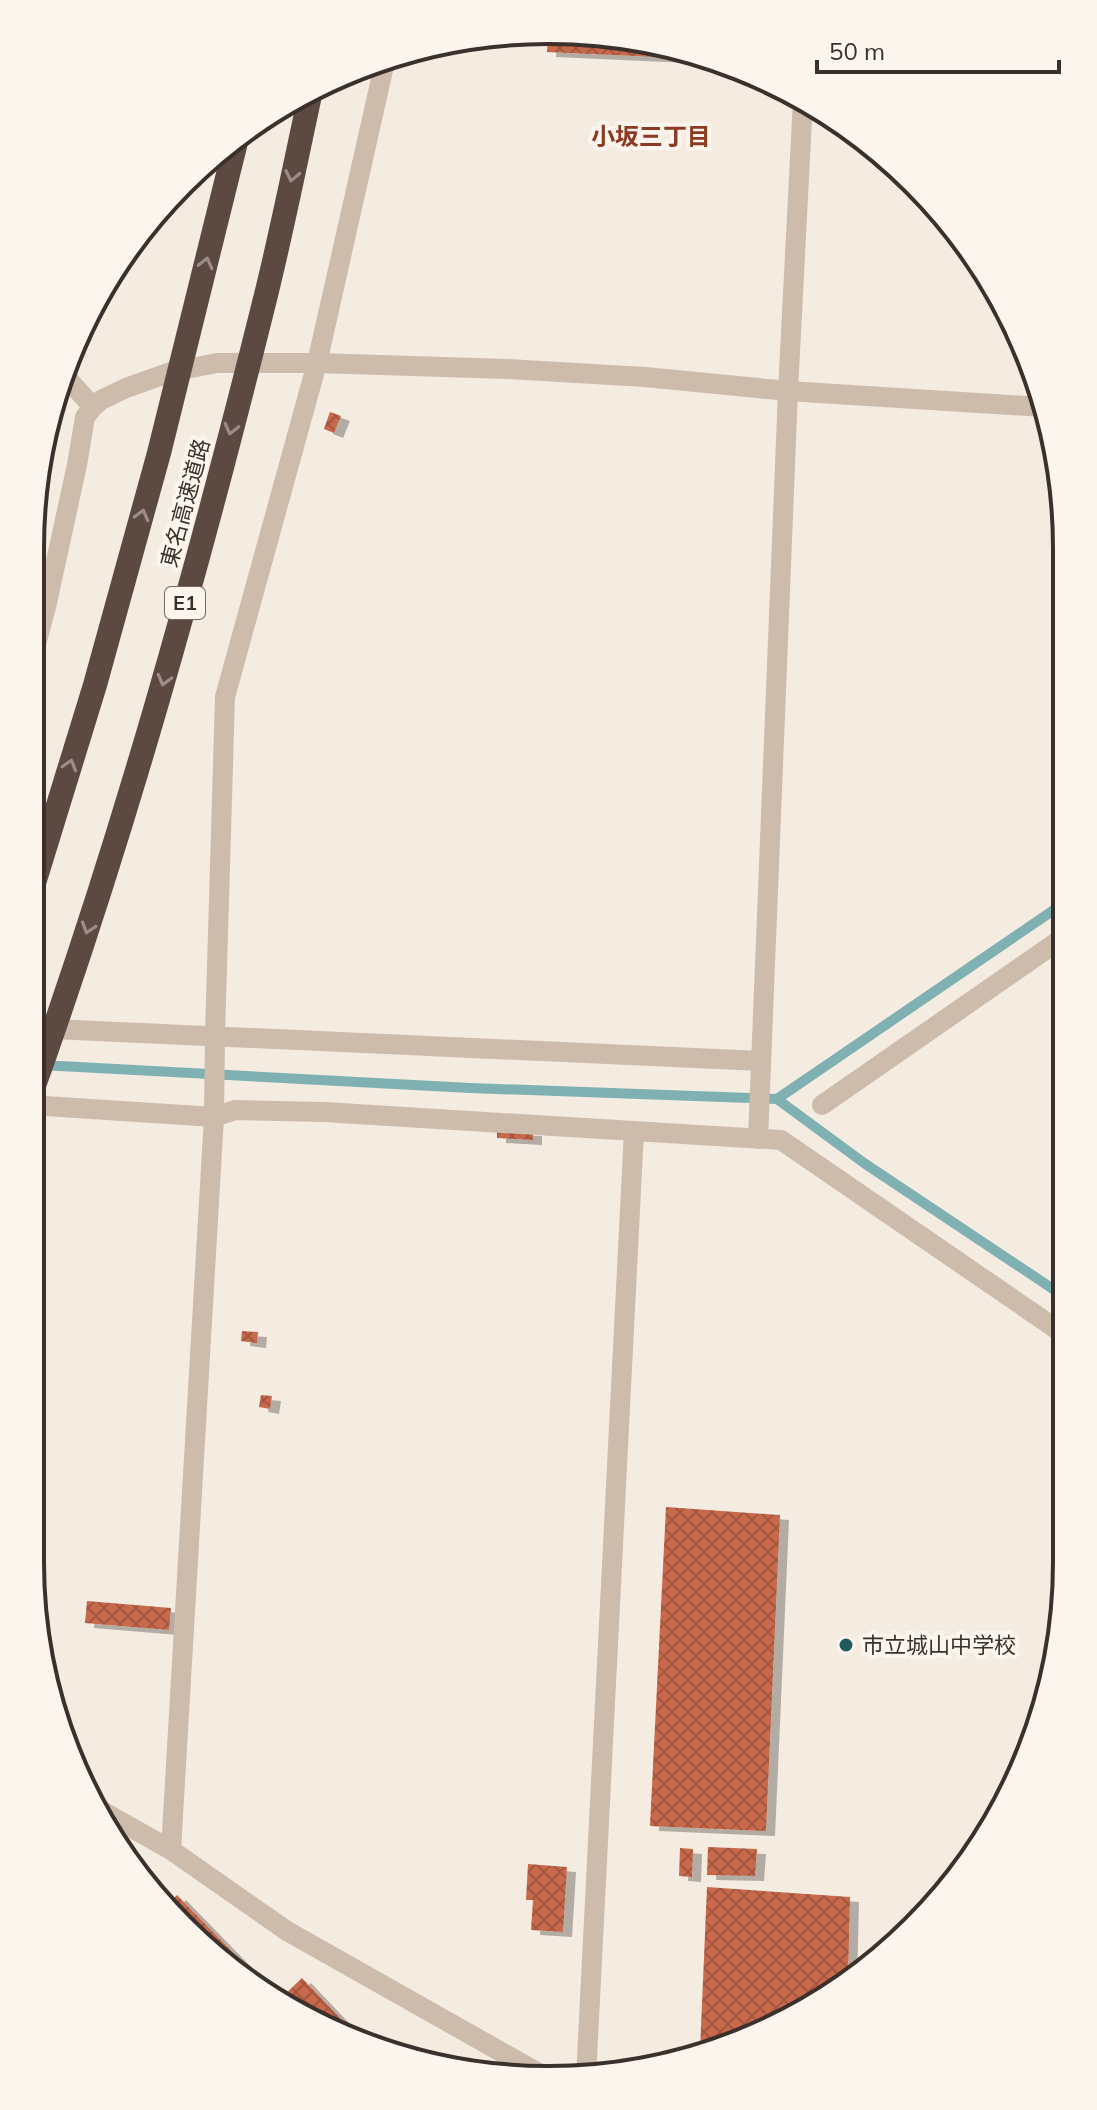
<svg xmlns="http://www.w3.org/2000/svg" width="1097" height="2110" font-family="Mulish,'Noto Sans JP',sans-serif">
  <defs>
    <pattern id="building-cross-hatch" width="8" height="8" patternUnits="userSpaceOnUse" patternTransform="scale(2)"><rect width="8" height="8" fill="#c8694b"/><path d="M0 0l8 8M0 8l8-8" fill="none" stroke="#a4573f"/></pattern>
    <filter id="shadow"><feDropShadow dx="9" dy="5" stdDeviation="0" flood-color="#0004"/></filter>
  </defs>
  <rect width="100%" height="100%" fill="#f4ebe1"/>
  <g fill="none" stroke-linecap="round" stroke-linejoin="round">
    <!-- stream -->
    <path stroke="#7fb0b2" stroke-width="10" d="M41,1065L470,1088L777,1099L864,1163L1065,1297
      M777,1099L1064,903"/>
  </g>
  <!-- building -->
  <path fill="url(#building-cross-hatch)" filter="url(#shadow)" d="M583,31L679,57V58L547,52L548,36Z
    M330,412L341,416L334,433L324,429Z
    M497,1130L533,1131V1140L497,1138Z
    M242,1331L258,1332L257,1343L241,1341Z
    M261,1395L272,1396L270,1409L259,1407Z
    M666,1507L780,1515L766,1831L650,1826Z
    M87,1601L171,1608L169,1630L85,1623Z
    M708,1847L757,1849L755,1876L707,1875Z
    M680,1848L693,1849L692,1877L679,1876Z
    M528,1864L567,1867L563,1932L531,1930L533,1900H526Z
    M707,1887L850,1897L848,1978L747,2040L700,2051Z
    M177,1895L279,2000L302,1978L358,2037L261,1993L167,1905Z"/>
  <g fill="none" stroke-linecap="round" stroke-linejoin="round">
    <!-- minor -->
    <path stroke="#cdbbac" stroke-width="20" d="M386,57L317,363L507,369L645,377L788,391L1043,407
      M63,374L93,407L101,400L126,388L171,372L217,363H317L225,697L215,1035L214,1117L171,1850
      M31,663L46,607L77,465L85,417L93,407
      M31,1028L761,1061
      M30,1105L214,1117L235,1110L324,1112L781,1140L1065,1335
      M822,1105L1064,937
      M758,1139L788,391L803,100
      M102,1811L171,1850L287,1931L542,2075
      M586,2078L634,1131"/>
    <!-- motorway-bridge -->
    <path stroke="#5c4a42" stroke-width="24" d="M31,893L95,685L159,453L236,142
      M30,1097C124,835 199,565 266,295C282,230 295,165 309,100"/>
  </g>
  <!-- one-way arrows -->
  <defs><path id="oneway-chevron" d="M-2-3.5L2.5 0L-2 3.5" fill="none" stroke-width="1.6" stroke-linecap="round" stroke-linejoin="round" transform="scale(2)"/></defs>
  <g stroke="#9c8e87">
    <use href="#oneway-chevron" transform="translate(292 176) rotate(102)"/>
    <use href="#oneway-chevron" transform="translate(206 263) rotate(-76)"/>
    <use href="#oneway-chevron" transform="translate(231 429) rotate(104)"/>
    <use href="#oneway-chevron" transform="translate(142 515) rotate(-75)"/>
    <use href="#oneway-chevron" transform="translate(164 680) rotate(105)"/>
    <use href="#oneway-chevron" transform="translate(70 765) rotate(-73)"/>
    <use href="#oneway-chevron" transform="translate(88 928) rotate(108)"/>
  </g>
  <!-- markers -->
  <circle fill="#1f5a5e" stroke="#fbf5ee" stroke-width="3" cx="846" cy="1645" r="8"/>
  <g text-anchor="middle" stroke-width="8" stroke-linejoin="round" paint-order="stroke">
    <!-- shield labels -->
    <rect fill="#fbf5ee" stroke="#756b66" stroke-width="2" x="165" y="587" width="40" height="32" rx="6"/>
    <g font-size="20" font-weight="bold" fill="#3b302b">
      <text x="185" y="610">E1</text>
    </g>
    <!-- street labels -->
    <g font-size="22" fill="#3b302b" stroke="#fbf5ee">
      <text transform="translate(185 503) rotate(-75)" y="8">東名高速道路</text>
    </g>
    <!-- poi labels -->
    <g font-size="22" fill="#3b302b" stroke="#fbf5ee" text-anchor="start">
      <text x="862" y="1653">市立城山中学校</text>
    </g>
    <!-- neighbourhood labels -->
    <g font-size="24" font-weight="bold" fill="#8c3b22" stroke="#fbf5ee">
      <text x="651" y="145">小坂三丁目</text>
    </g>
  </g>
  <!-- crop -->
  <path d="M0 0H1097V2110H0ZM548 44H549A504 504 0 0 1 1053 548V1562A504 504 0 0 1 549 2066H548A504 504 0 0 1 44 1562V548A504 504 0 0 1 548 44Z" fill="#fbf5ee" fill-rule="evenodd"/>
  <path fill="none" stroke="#3b302b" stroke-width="4" d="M548 44H549A504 504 0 0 1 1053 548V1562A504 504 0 0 1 549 2066H548A504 504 0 0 1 44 1562V548A504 504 0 0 1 548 44Z"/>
  <!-- scale -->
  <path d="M817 60v12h242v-12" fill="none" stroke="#3b302b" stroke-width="4"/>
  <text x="829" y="60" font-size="24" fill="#3b302b" stroke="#fbf5ee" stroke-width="6" paint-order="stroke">50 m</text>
</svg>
